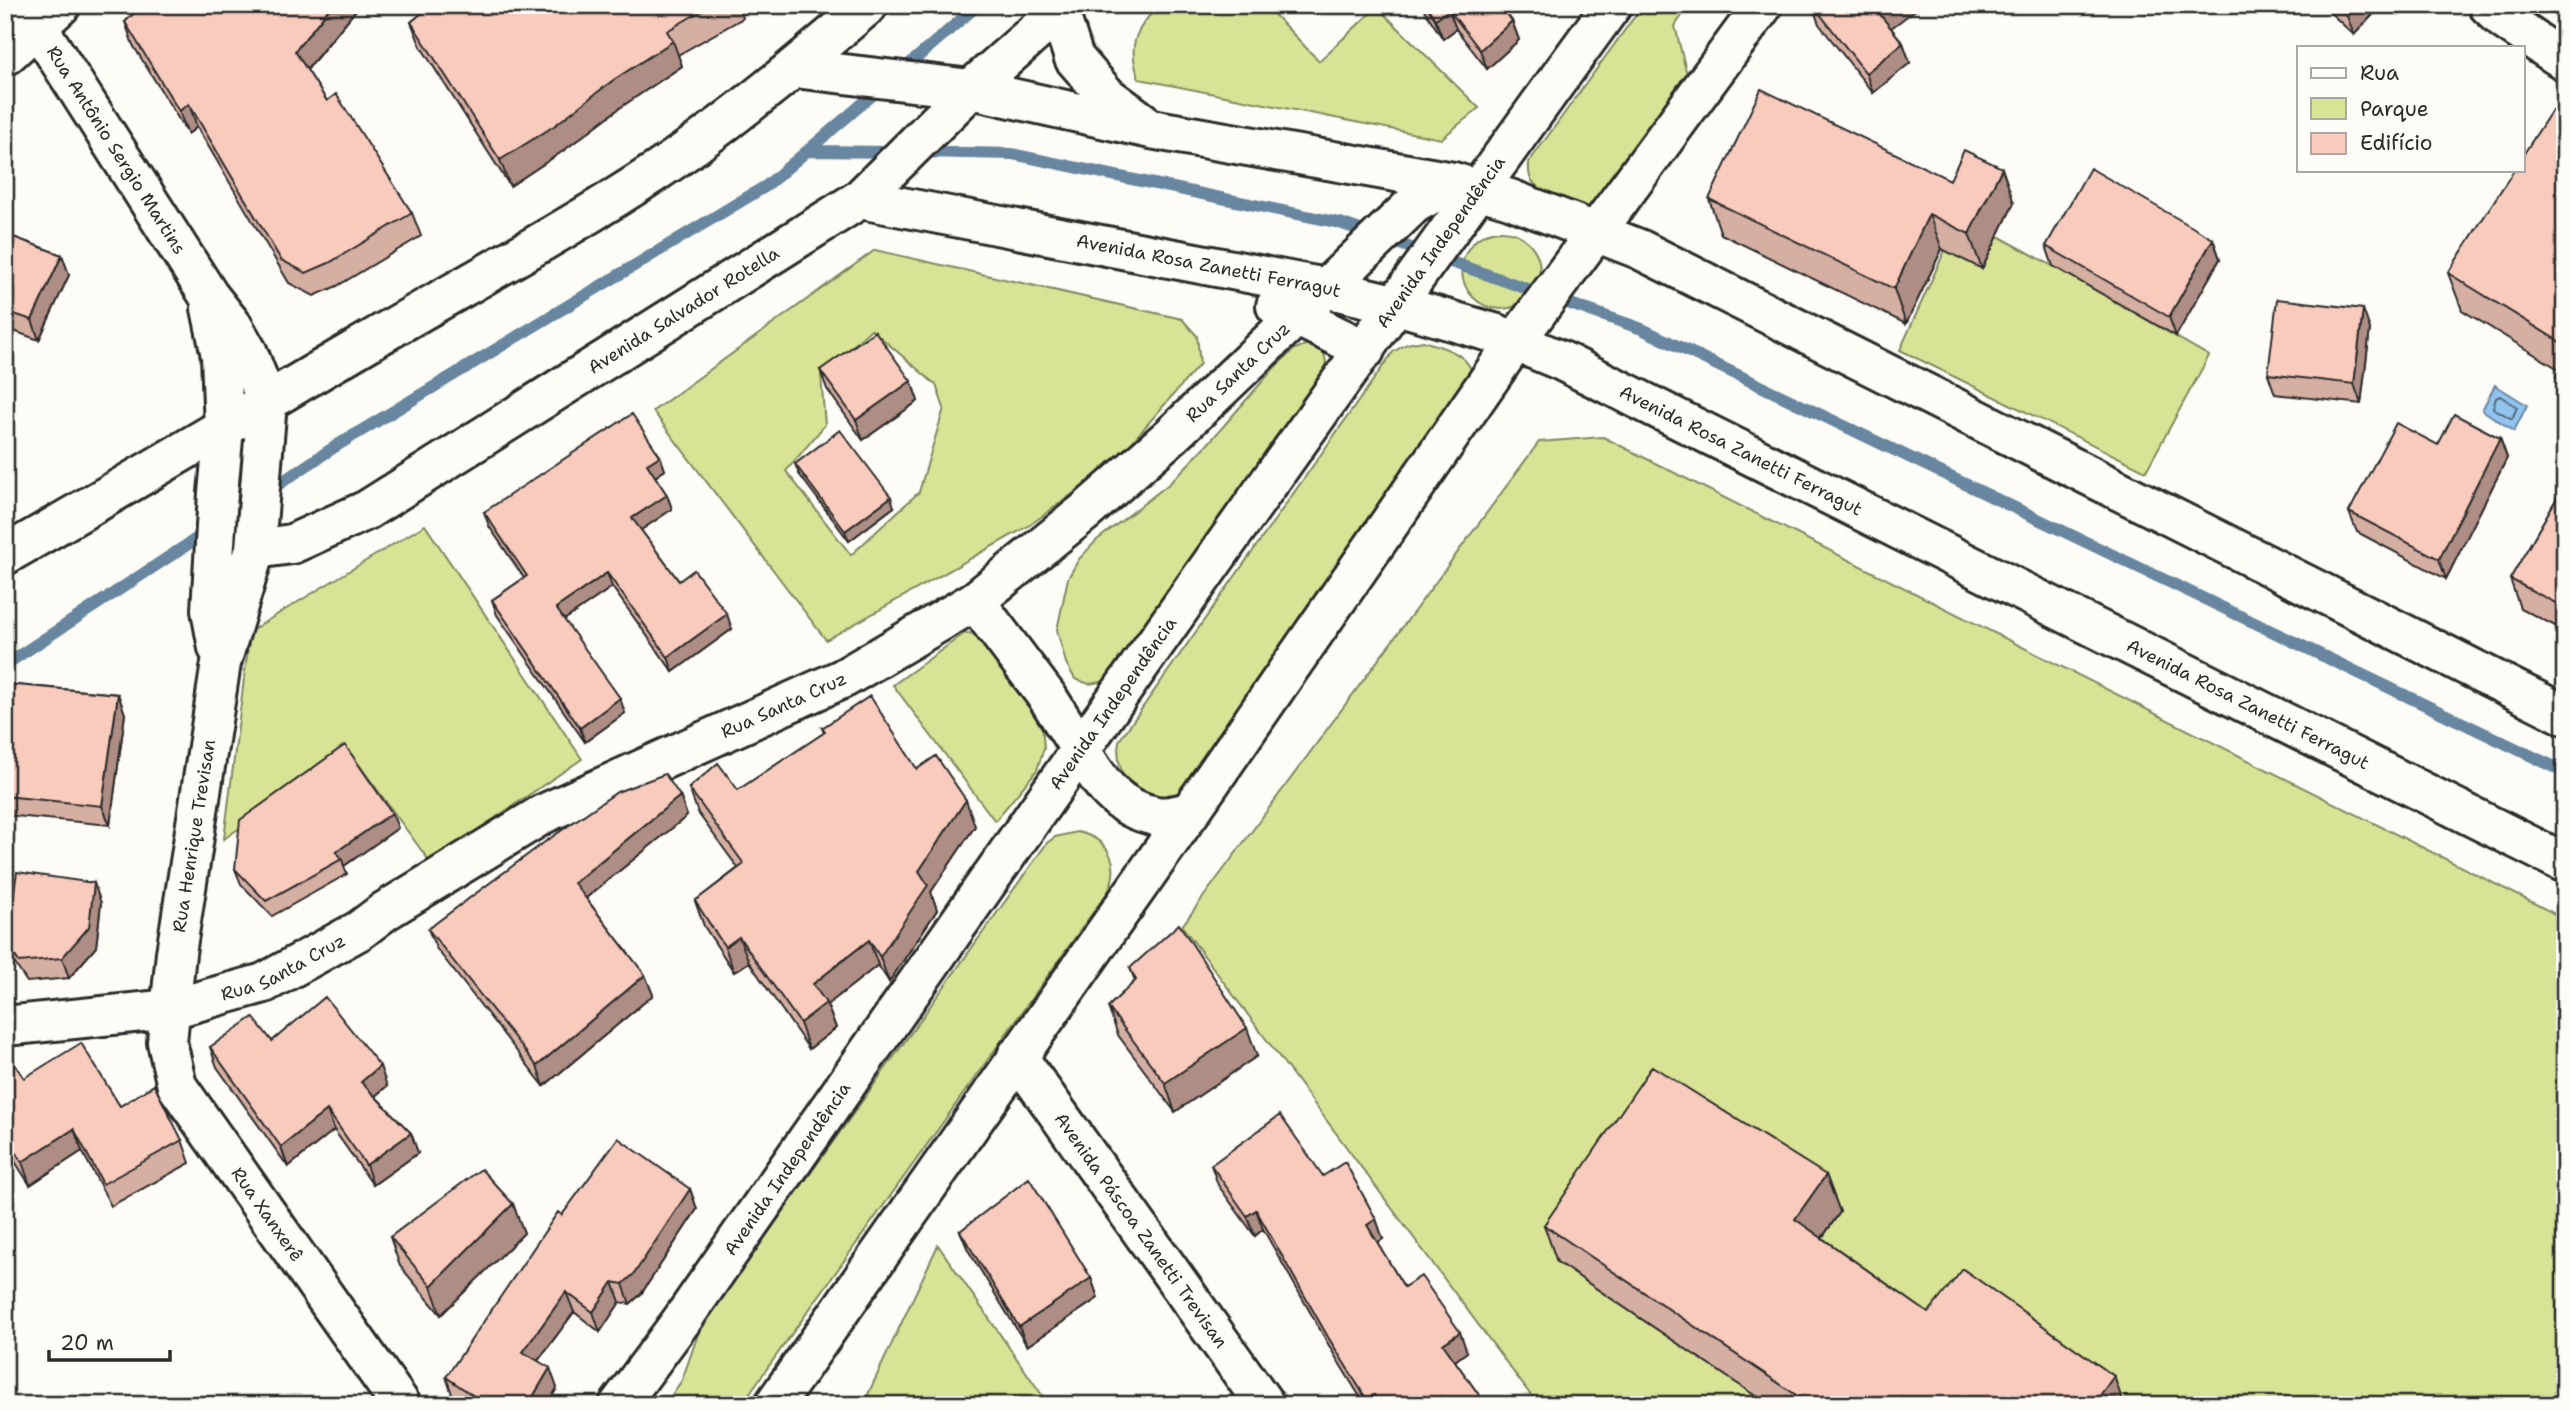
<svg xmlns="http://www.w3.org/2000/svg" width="2570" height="1410" font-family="'Shantell Sans',sans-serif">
  <rect width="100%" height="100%" fill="#fdfcf7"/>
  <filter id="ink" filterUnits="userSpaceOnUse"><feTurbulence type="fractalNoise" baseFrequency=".0143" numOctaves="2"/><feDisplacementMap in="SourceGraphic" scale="14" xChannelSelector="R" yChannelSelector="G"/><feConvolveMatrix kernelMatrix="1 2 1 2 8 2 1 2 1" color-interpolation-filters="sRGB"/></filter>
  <g filter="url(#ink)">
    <!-- green -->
    <path fill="#d8e396" stroke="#828760" stroke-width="2" fill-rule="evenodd" d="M1159,5H1265L1319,61L1377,7L1479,108L1441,139L1139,79C1127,45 1135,30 1159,5Z
      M1643,5H1689L1675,26L1688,79L1598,205C1597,205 1588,208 1587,208C1573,208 1537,191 1531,179C1528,174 1529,169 1529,162Z
      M1462 270a39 39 0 1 1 78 0a39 39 0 1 1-78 0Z
      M1998,236L2053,266L2209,356L2146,471L1900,350L1945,250Z
      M875,250L1182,319L1197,336L1200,364L1112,465L1030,525L826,640L653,411ZM871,329L936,385L944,408L919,492L851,555L786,471L825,425L821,375Z
      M1315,341L1323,348L1328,372L1106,681L1089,684L1075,679L1066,663L1057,630L1068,578L1079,559L1097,540L1170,483L1207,445L1275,367L1295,349Z
      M1423,341C1443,347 1471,354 1473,378L1184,790C1144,811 1113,783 1119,741L1393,352L1407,344Z
      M1603,437L2565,919V1405H1538L1182,926L1539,442Z
      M425,525L582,759L430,862L349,751L224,839L250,631Z
      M965,633L979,634L990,646L1042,724L1044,748L1037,770L995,821L893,685Z
      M1077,832C1107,838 1121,861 1109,890L741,1405H665L682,1380L701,1326L1047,843L1055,837Z
      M938,1245L1049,1405H863Z"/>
    <!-- water -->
    <path fill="#90c3ed" stroke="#68869f" stroke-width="2" d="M2495,385L2527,405L2514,431L2482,410Z"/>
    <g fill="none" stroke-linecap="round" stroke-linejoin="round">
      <!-- shore -->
      <path stroke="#536879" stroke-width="2" d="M2500,396L2517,407L2512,419L2493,408L2496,398Z"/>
      <!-- stream -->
      <path stroke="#68869f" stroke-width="12" d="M899,73L978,5
        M808,151L895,152
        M920,152L1012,154L1340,223L1642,329L2565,772
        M267,492L336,446L766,186L882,87
        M5,665L208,531"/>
      <!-- street casing -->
      <g stroke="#2b2b2b" stroke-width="44">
        <g id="street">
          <path d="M2488,5L2504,20L2565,61"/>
          <path d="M5,56L61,5"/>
          <path id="s1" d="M1017,1056L1265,1405"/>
        </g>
      </g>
      <!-- secondary casing -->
      <g stroke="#2b2b2b" stroke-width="44">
        <g id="secondary">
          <path id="s2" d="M24,5L209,296L232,325L248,353L267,402L255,549L221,663L176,953L167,1042L177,1086L401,1405"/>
          <path d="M1059,11L1074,58L1107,96L1141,121"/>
          <path d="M794,68L971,89L1151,129L1453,182L1510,199L1639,249L2565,715"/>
          <path id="s3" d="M860,199L1326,288L1397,305L1497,334L1562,361L2565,863"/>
          <path d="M1276,306L1365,350"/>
          <path d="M211,308L221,356L224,428L218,493L211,610L218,648"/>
          <path id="s4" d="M255,549L292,544L367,510L860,199L971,89L1066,5"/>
          <path d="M5,555C123,488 239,418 356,349C457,289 562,234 660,169C733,120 801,62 868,5"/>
          <path d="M975,601L1048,698L1080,749"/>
          <path id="s5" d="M5,1026L171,1009L264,983L360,930L385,911L543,814L844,678L975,601L1086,511L1172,435L1414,204L1453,182"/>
        </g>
      </g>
      <!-- primary casing -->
      <g stroke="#2b2b2b" stroke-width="44">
        <g id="primary">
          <path d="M1080,749C1100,782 1115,808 1156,816C1166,818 1180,814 1190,812"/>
          <path id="s6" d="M619,1405L682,1320C989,879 1296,439 1612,5"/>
          <path d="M774,1405L1190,812L1515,342L1763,5"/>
        </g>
      </g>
      <!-- street -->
      <use href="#street" stroke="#fdfcf7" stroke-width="38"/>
      <!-- secondary -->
      <use href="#secondary" stroke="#fdfcf7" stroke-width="38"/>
      <!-- primary -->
      <use href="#primary" stroke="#fdfcf7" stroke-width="38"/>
    </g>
    <!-- wall -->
    <path fill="#d6afa3" stroke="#2b2b2b" stroke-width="2" d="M142,5H360L307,70L327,101L412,213L421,236L337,286L314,296L289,283L197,127L188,134L133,45L125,22Z
      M432,5H739L743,18L678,55L682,66L621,107L563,151L510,186L421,47L411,22Z
      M1421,5H1500L1512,21L1519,40L1487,69L1456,29L1443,39Z
      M1812,5L1891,28L1903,43L1910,63L1873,93L1819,24Z
      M2322,5H2382L2354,35Z
      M2565,118V398L2556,376L2560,370L2462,310L2448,273Z
      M1950,180L2014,203L1982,269L1942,249L1906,324L1721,234L1709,199Z
      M5,234L62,255L69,275L39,340L5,328Z
      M2213,239L2220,259L2176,336L2053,266L2046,246Z
      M2370,329L2361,404L2275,394L2268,374Z
      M820,370L911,381L918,401L863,440L827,389Z
      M2500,438L2507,458L2446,579L2357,532L2349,512L2438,445Z
      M660,456L665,470L655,477L667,495L672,509L641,530L679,581L732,629L673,672L612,587L564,620L625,713L585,742L497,615L492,600L524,578L489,526L484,512Z
      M795,464L894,507L849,541L799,474Z
      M2565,484V631L2520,608L2510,579Z
      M5,684L118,694L125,714L110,825L5,815Z
      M822,728L917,769L975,826L931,892L937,910L889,982L878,965L827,1005L836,1028L809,1049L749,962L734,972L704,926L695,901L738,868L698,813L689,788L738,790L824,733Z
      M680,796L687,816L586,898L645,975L653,995L544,1086L436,948L428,929Z
      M398,828L344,866L347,874L272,916L241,884L235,869Z
      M101,903L96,947L69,978L27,982L13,961L6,942Z
      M1130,968L1257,1056L1175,1112L1118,1035L1108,1007L1135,981Z
      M272,1041L387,1086L375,1096L411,1133L418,1153L373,1185L334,1130L288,1167L217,1067L210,1047Z
      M5,1051L24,1078L120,1106L182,1140L190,1163L111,1206L82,1151L30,1185L5,1146Z
      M1211,1165L1323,1176L1376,1219L1383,1239L1377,1242L1404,1287L1467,1352L1455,1361L1486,1405H1365L1335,1356L1263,1229L1255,1236L1218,1185Z
      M1826,1175L1840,1212L1822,1238L1928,1313L2124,1405H1769L1557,1262L1544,1225Z
      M690,1189L697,1209L641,1294L630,1304L620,1302L600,1332L574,1312L538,1361L557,1388L547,1405H464L453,1397L446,1377L562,1215Z
      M513,1204L524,1233L441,1315L400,1266L390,1237Z
      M960,1231L1091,1278L1098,1298L1027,1346L968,1250Z"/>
    <!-- shaded-wall -->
    <path fill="#ae8e84" stroke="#2b2b2b" stroke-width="2" d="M332,5H360L303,74L295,51Z
      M1888,5H1922L1886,32L1878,12Z
      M2356,5H2382L2354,35L2347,16Z
      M1449,10L1456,29L1443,39L1435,19Z
      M1512,21L1519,40L1487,69L1480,50Z
      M673,41L682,66L621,107L563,151L510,186L500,160L612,81Z
      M1903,43L1910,63L1873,93L1866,73Z
      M189,104L197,127L188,134L179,111Z
      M2002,168L2014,203L1982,269L1969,234Z
      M1929,214L1942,249L1906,324L1894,289Z
      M2213,239L2220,259L2176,336L2169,317Z
      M62,255L69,275L39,340L32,320Z
      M2363,309L2370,329L2361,404L2354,384Z
      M911,381L918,401L863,440L856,420Z
      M2500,438L2507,458L2446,579L2439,559Z
      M660,456L665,470L652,479L647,464Z
      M667,495L672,509L638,532L632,518Z
      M891,497L894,507L849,541L845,531Z
      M607,573L612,587L561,622L556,608Z
      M727,614L732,629L673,672L668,657Z
      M118,694L125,714L110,825L102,806Z
      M620,698L625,713L585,742L580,728Z
      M680,796L687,816L581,902L574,883Z
      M966,800L975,826L931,892L937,910L889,982L880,957L919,871Z
      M392,813L398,828L344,866L342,859L336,852Z
      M94,883L101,903L96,947L69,978L62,958Z
      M739,937L749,962L734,972L725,947Z
      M869,940L878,965L827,1005L836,1028L809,1049L800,1023L813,984Z
      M645,975L653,995L544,1086L537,1066Z
      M1247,1028L1257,1056L1175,1112L1165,1083Z
      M380,1066L387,1086L368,1102L361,1082Z
      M327,1110L334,1130L288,1167L281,1147Z
      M74,1129L82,1151L30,1185L22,1162Z
      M411,1133L418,1153L373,1185L366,1165Z
      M1826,1175L1840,1212L1809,1256L1795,1219Z
      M690,1189L697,1209L641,1294L630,1304L623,1284Z
      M513,1204L524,1233L441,1315L431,1286Z
      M1256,1210L1263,1229L1255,1236L1247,1216Z
      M1376,1219L1383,1239L1374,1244L1367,1225Z
      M1091,1278L1098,1298L1027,1346L1019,1327Z
      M613,1282L620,1302L600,1332L593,1312Z
      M566,1292L574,1312L530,1371L523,1352Z
      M1460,1332L1467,1352L1451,1364L1443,1344Z
      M550,1368L557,1388L547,1405H528Z
      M2114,1376L2124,1405H2093Z
      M1374,1395L1377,1405H1369L1367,1400Z"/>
    <!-- building -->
    <path fill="#f9cbbd" stroke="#2b2b2b" stroke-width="2" d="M142,5H332L295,51L327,101L336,94L412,213L329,263L306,273L281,260L189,104L179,111L125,22Z
      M432,5H711L667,31L673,41L612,81L554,126L500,160L411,22Z
      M1426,5H1500L1512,21L1480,50L1449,10L1435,19Z
      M1813,5H1888L1878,12L1903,43L1866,73Z
      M2336,5H2356L2347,16Z
      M1761,89L1950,180L1964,150L2002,168L1969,234L1929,214L1894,289L1709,199Z
      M2552,110L2565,118V345L2448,273L2514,170H2523V155Z
      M2090,168L2213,239L2169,317L2046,246Z
      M5,234L62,255L32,320L5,311Z
      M2277,299L2363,309L2354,384L2268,374Z
      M875,331L911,381L856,420L820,370Z
      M2565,362V381L2556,376Z
      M632,414L660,456L647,464L667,495L632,518L679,581L694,570L727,614L668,657L607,573L556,608L620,698L580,728L492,600L527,576L484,512Z
      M2454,414L2500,438L2439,559L2349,512L2396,423L2438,445Z
      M840,430L891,497L845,531L795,464Z
      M2565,484V604L2563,607L2510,579Z
      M5,684L118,694L102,806L5,796Z
      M870,696L917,769L936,756L966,800L919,871L928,885L880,957L869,940L813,984L826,1003L800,1023L739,937L725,947L695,901L744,864L689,788L718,763L738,790L825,732L822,728Z
      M345,745L392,813L336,852L342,859L266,901L235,869L240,820Z
      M665,774L680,796L574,883L645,975L537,1066L428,929L542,844L617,792Z
      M17,872L94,883L89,927L62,958L19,962L6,942Z
      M1179,924L1247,1028L1165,1083L1108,1007L1136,980L1130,968Z
      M325,997L380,1066L361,1082L411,1133L366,1165L327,1110L281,1147L210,1047L253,1017L272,1041Z
      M81,1043L120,1106L154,1085L182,1140L103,1184L74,1129L22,1162L5,1136V1051L24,1078Z
      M1652,1066L1826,1175L1795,1219L1928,1313L1963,1269L2114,1376L2093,1405H1811L1544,1225Z
      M1280,1115L1323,1176L1345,1162L1376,1219L1367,1225L1404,1287L1421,1276L1460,1332L1443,1344L1486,1405H1379L1374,1395L1367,1400L1328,1337L1256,1210L1247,1216L1211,1165Z
      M618,1138L690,1189L634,1274L623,1284L613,1282L593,1312L566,1292L523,1352L550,1368L528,1405H487L446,1377L558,1212L562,1215Z
      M481,1169L513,1204L431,1286L390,1237Z
      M1029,1178L1091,1278L1019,1327L960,1231Z"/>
  </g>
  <g text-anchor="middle" stroke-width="5" stroke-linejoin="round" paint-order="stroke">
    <!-- street labels -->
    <g font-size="18" fill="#2b2b2b" stroke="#fdfcf7">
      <text dy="6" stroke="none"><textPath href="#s2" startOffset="172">Rua Antônio Sergio Martins</textPath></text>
      <text dy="6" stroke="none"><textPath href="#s6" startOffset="1424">Avenida Independência</textPath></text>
      <text dy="6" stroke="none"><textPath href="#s3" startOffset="355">Avenida Rosa Zanetti Ferragut</textPath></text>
      <text dy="6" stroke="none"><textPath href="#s4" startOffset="494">Avenida Salvador Rotella</textPath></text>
      <text dy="6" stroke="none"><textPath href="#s5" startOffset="1421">Rua Santa Cruz</textPath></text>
      <text dy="6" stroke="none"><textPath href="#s3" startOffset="922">Avenida Rosa Zanetti Ferragut</textPath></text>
      <text dy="6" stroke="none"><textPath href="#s6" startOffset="858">Avenida Independência</textPath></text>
      <text dy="6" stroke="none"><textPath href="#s5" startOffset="854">Rua Santa Cruz</textPath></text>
      <text dy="6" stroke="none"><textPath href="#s3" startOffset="1489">Avenida Rosa Zanetti Ferragut</textPath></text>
      <text transform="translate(194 836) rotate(-81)" y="6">Rua Henrique Trevisan</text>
      <text dy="6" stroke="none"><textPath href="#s5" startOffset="287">Rua Santa Cruz</textPath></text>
      <text dy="6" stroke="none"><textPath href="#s6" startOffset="290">Avenida Independência</textPath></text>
      <text dy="6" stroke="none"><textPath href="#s2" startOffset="1318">Rua Xanxerê</textPath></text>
      <text dy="6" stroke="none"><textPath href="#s1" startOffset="214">Avenida Páscoa Zanetti Trevisan</textPath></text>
    </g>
  </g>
  <!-- margin -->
  <rect width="2570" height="1410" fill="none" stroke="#fdfcf7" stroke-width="28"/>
  <rect x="14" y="14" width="2542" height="1382" fill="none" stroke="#2b2b2b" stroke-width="2.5" filter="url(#ink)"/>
  <!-- legend -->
  <rect x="2297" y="46" width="228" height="126" fill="#fdfcf7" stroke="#a9a8a5" stroke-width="2"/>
  <rect x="2311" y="68" width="35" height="10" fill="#fdfcf7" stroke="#a9a8a5" stroke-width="2"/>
  <text x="2360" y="80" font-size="21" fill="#2b2b2b">Rua</text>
  <rect x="2311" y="98" width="35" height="21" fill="#d8e396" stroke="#a9a8a5" stroke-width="2"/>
  <text x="2360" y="116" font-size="21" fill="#2b2b2b">Parque</text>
  <rect x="2311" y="133" width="35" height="21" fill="#f9cbbd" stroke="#a9a8a5" stroke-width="2"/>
  <text x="2360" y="150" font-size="21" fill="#2b2b2b">Edifício</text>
  <!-- scale -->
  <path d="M49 1350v10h121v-10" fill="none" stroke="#2b2b2b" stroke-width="3.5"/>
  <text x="60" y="1350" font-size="21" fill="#2b2b2b" stroke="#fdfcf7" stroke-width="5" paint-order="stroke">20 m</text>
</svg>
